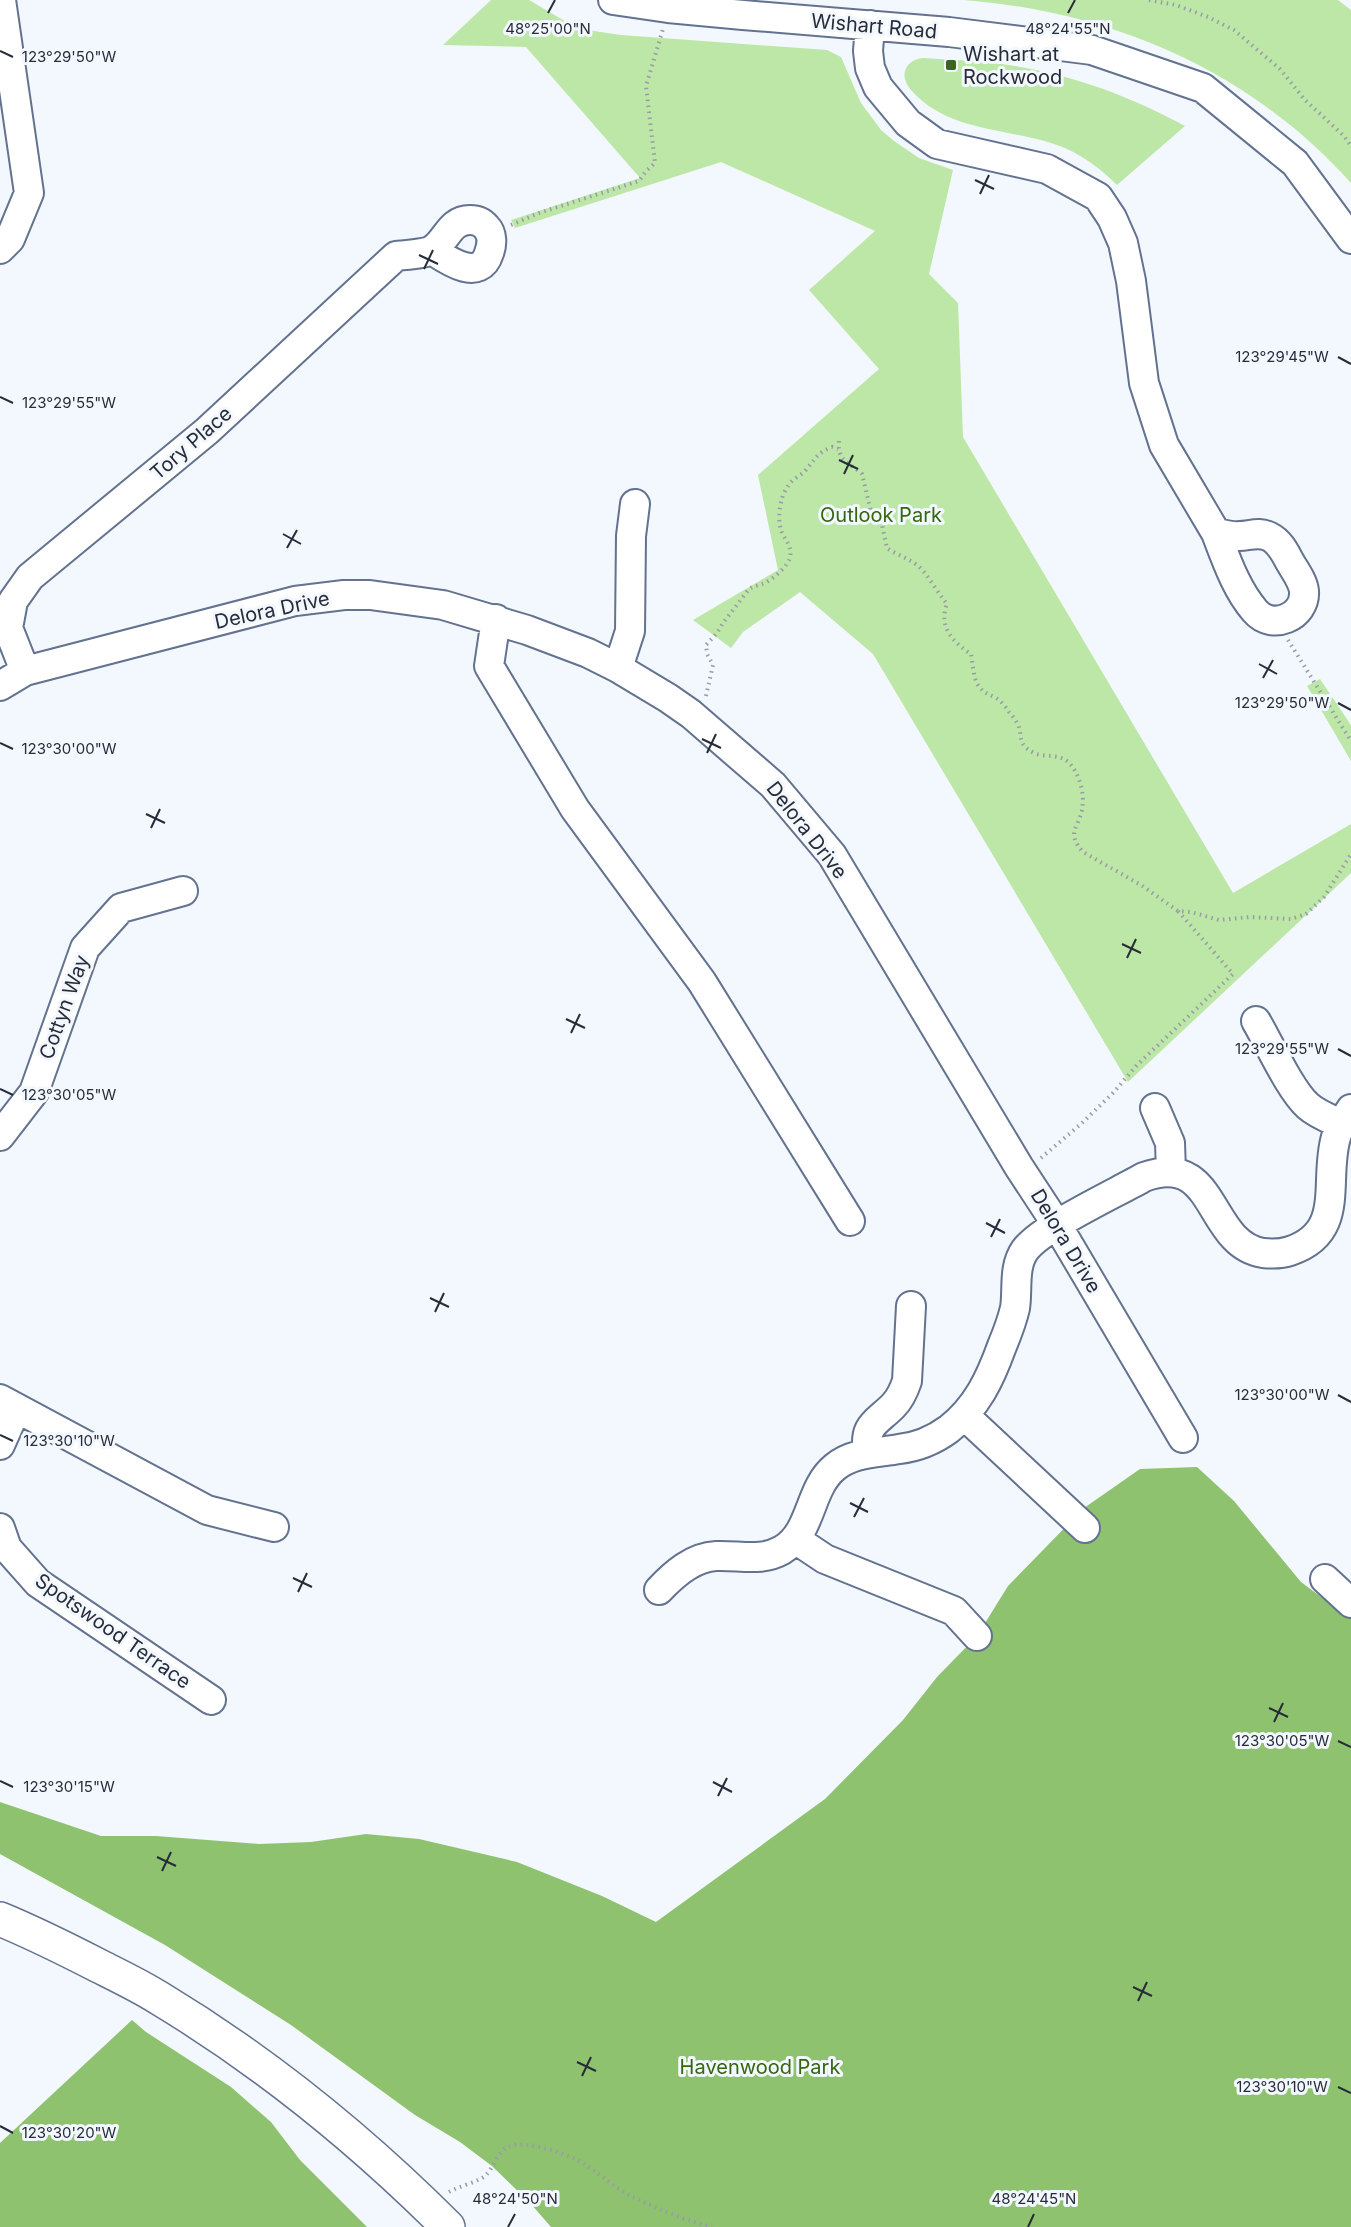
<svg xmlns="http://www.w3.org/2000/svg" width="1351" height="2227" font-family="Inter,sans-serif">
  <rect width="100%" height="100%" fill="#f3f7fe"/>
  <!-- green -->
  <path fill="#bde7a6" d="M491,0H529L568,23L594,31L621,35L827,50L841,57L861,103L881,130L894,141L919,158L953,170L929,274L958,303L963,437L1233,893L1351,824V873L1128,1082L873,654L800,592L743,632L731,648L693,620L778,570L758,475L879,369L809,290L875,231L721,162L515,228L511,220L640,178L526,47L443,45Z
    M963,0H1338L1351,10V183C1251,71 1111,11 963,0Z
    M923,58C954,60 985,61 1015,66C1076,76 1132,97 1185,126L1117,185C1100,168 1080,153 1057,145C1009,128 948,132 912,91C907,85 903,79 905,71C908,62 915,59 923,58Z
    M1320,679L1351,725V761L1307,686Z"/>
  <!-- forest -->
  <path fill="#8ec26f" d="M1197,1467L1234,1501L1301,1582L1344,1614L1351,1615V2227H551L531,2204L492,2166L460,2142L415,2115L291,2025L165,1945L0,1854V1802L101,1836H156L259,1844L311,1842L366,1834L419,1839L517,1862L602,1896L656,1922L825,1799L903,1720L937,1677L977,1636L1008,1586L1084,1508L1140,1469Z
    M132,2020L146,2032L231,2087L271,2122L300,2160L367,2227H0V2143Z"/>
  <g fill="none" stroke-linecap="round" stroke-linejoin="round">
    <!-- minor casing -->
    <g stroke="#63728f" stroke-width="32">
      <path id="minor" d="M613,0L668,8L743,15L949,32L1092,50L1203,88L1295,163L1351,239
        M870,25L868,51L870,68L878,87L908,123L937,144L1047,169L1098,197L1112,218L1123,243L1131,281L1144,383L1164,445L1216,533
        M0,249L10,239L29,193L1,0
        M1216,533C1223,534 1232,537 1239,536C1250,536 1259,531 1270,537C1280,542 1285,553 1290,562C1295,571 1303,581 1304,591C1306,617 1272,631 1255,611C1236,589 1226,559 1216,533Z
        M496,619L489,666L575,809L702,982L850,1221
        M618,668L630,631L631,536L635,504
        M25,671L8,628L13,601L30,577L207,431L396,256C405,255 425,254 432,250C447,241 449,220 470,220C476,220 482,222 486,227C493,234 492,245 489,253C480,283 447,260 432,250
        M0,686L25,671L295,601L344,595H370L443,605L527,630L588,653L618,668L668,698L691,714L773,785L832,855L1019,1167L1057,1225L1183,1438
        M1256,1021C1269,1043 1290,1090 1308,1106C1317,1114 1330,1119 1341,1124
        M1155,1108L1170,1143L1171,1171
        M0,1136L34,1092L85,948L121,908L183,891
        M0,1399L207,1510L274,1527
        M964,1415L1085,1528
        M0,1445L16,1409
        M868,1453C863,1425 876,1423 893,1406C900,1399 904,1390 907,1381L911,1306
        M0,1528L7,1548L38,1583L211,1700
        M795,1539L825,1559L954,1611L977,1636
        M1325,1579L1351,1603
        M659,1590C674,1574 693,1557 716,1556C740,1555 761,1562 782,1550C813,1532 808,1489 835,1467C853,1452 878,1453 899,1449C918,1447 934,1440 949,1429C977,1407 990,1379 1002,1346C1007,1334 1012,1321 1015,1308C1018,1289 1013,1267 1025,1250C1042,1227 1116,1193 1144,1177C1218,1150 1206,1244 1263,1253C1272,1254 1281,1254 1290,1251C1347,1232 1323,1181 1336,1137C1339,1127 1345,1118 1351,1109"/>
    </g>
    <!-- major casing -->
    <g stroke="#63728f" stroke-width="36">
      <path id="major" d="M0,1919C34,1933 66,1949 99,1966C119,1976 140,1986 159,1998C265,2062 360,2139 448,2227"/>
    </g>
    <!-- path -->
    <path stroke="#979ca6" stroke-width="4" stroke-dasharray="1.5 4.5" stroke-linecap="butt" d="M1149,0L1176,5L1208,17L1234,30L1280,69L1305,100L1344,136L1351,146
      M511,225L539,213L639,181L646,171L655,163L646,86L663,29
      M839,441C837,462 849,462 862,474L873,520L882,525L887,548C898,556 915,560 924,572C932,582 939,594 947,604C938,627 953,642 971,654C973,663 973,677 978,685C983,693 989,694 996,698C1001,701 1006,707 1009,712C1012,715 1015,719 1017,723C1024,735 1015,743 1034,753C1045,758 1060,753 1069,763C1080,774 1085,795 1082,810C1078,829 1066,832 1083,852L1141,885L1178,911L1191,912L1219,920L1250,917L1291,919L1306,914L1324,897L1351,854
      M1288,640L1351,741
      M706,696L713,665L707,654L706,645L717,633L723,623L749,589C754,586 756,586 762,584C771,581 785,569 789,560C794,547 785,541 781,530C777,517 780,497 788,486C792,479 800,476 805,471C815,460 816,453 832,447L838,449
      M1041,1158L1082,1123L1114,1092L1137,1065L1233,974L1178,911
      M449,2192C459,2186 479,2182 486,2175C494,2167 497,2152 508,2147C524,2138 571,2155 586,2165C601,2175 615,2188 631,2196C657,2209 685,2220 712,2227"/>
    <!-- minor -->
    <use href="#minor" stroke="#fff" stroke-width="28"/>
    <!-- major -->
    <use href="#major" stroke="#fff" stroke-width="33"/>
  </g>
  <!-- ticks -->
  <path fill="none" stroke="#262d39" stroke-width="2" d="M548,13L555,0M1068,13L1075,0M0,51L13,57M975,180L994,189M980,194L989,175M419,255L438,264M424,269L433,250M1338,357L1351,364M0,397L13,403M839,460L858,469M844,474L853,455M283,534L301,544M287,548L297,530M1259,664L1277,674M1263,678L1273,660M1338,703L1351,710M702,739L721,748M0,743L13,749M707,753L716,734M146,814L165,823M151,828L160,809M1122,944L1141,953M1127,958L1136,939M566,1019L585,1028M571,1033L580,1014M1338,1049L1351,1056M0,1089L13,1095M986,1223L1005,1233M991,1237L1000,1219M430,1298L449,1307M435,1312L444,1293M1338,1395L1351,1402M0,1435L13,1441M850,1503L868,1512M854,1517L864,1498M293,1578L312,1587M298,1592L307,1573M1269,1708L1288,1717M1274,1722L1283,1703M1338,1741L1351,1747M0,1781L13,1787M713,1782L732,1792M718,1796L727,1778M157,1857L176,1866M162,1871L171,1852M1133,1987L1152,1996M1138,2001L1147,1982M577,2062L596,2071M582,2076L591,2057M1338,2087L1351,2093M0,2126L13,2133M508,2227L515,2214M1028,2227L1034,2214"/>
  <!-- markers -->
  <rect fill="#3c6420" stroke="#f3f7fe" stroke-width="2" x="945" y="59" width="12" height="12" rx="3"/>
  <g text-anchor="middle" stroke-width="6" stroke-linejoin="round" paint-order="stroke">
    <!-- street labels -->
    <g font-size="20" fill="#262d39" stroke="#f3f7fe">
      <text transform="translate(874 26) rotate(5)" y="7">Wishart Road</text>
      <text transform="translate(191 443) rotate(-41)" y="7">Tory Place</text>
      <text transform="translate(272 610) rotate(-12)" y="7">Delora Drive</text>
      <text transform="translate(807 830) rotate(52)" y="7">Delora Drive</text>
      <text transform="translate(64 1007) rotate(-70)" y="7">Cottyn Way</text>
      <text transform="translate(1066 1241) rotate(59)" y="7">Delora Drive</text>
      <text transform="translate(113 1631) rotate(35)" y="7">Spotswood Terrace</text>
    </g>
    <!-- poi labels -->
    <g font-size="20" fill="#262d39" stroke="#f3f7fe" text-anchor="start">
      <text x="963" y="61">Wishart at<tspan x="963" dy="23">Rockwood</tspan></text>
    </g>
    <!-- park labels -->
    <g font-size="20" fill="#376611" stroke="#f3f7fe">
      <text x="881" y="522">Outlook Park</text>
      <text x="760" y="2074">Havenwood Park</text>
    </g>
  </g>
  <g font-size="15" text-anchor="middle" fill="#262d39" stroke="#f3f7fe" stroke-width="6" stroke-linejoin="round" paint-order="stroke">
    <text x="548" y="34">48°25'00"N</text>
    <text x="1068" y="34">48°24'55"N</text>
    <text x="69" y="62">123°29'50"W</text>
    <text x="1282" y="362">123°29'45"W</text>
    <text x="69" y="408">123°29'55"W</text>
    <text x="1282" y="708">123°29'50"W</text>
    <text x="69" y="754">123°30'00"W</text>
    <text x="1282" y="1054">123°29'55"W</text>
    <text x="69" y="1100">123°30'05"W</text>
    <text x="1282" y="1400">123°30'00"W</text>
    <text x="69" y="1446">123°30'10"W</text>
    <text x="1282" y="1746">123°30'05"W</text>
    <text x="69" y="1792">123°30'15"W</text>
    <text x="1282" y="2092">123°30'10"W</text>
    <text x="69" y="2138">123°30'20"W</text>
    <text x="515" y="2204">48°24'50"N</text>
    <text x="1034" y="2204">48°24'45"N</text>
  </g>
</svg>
